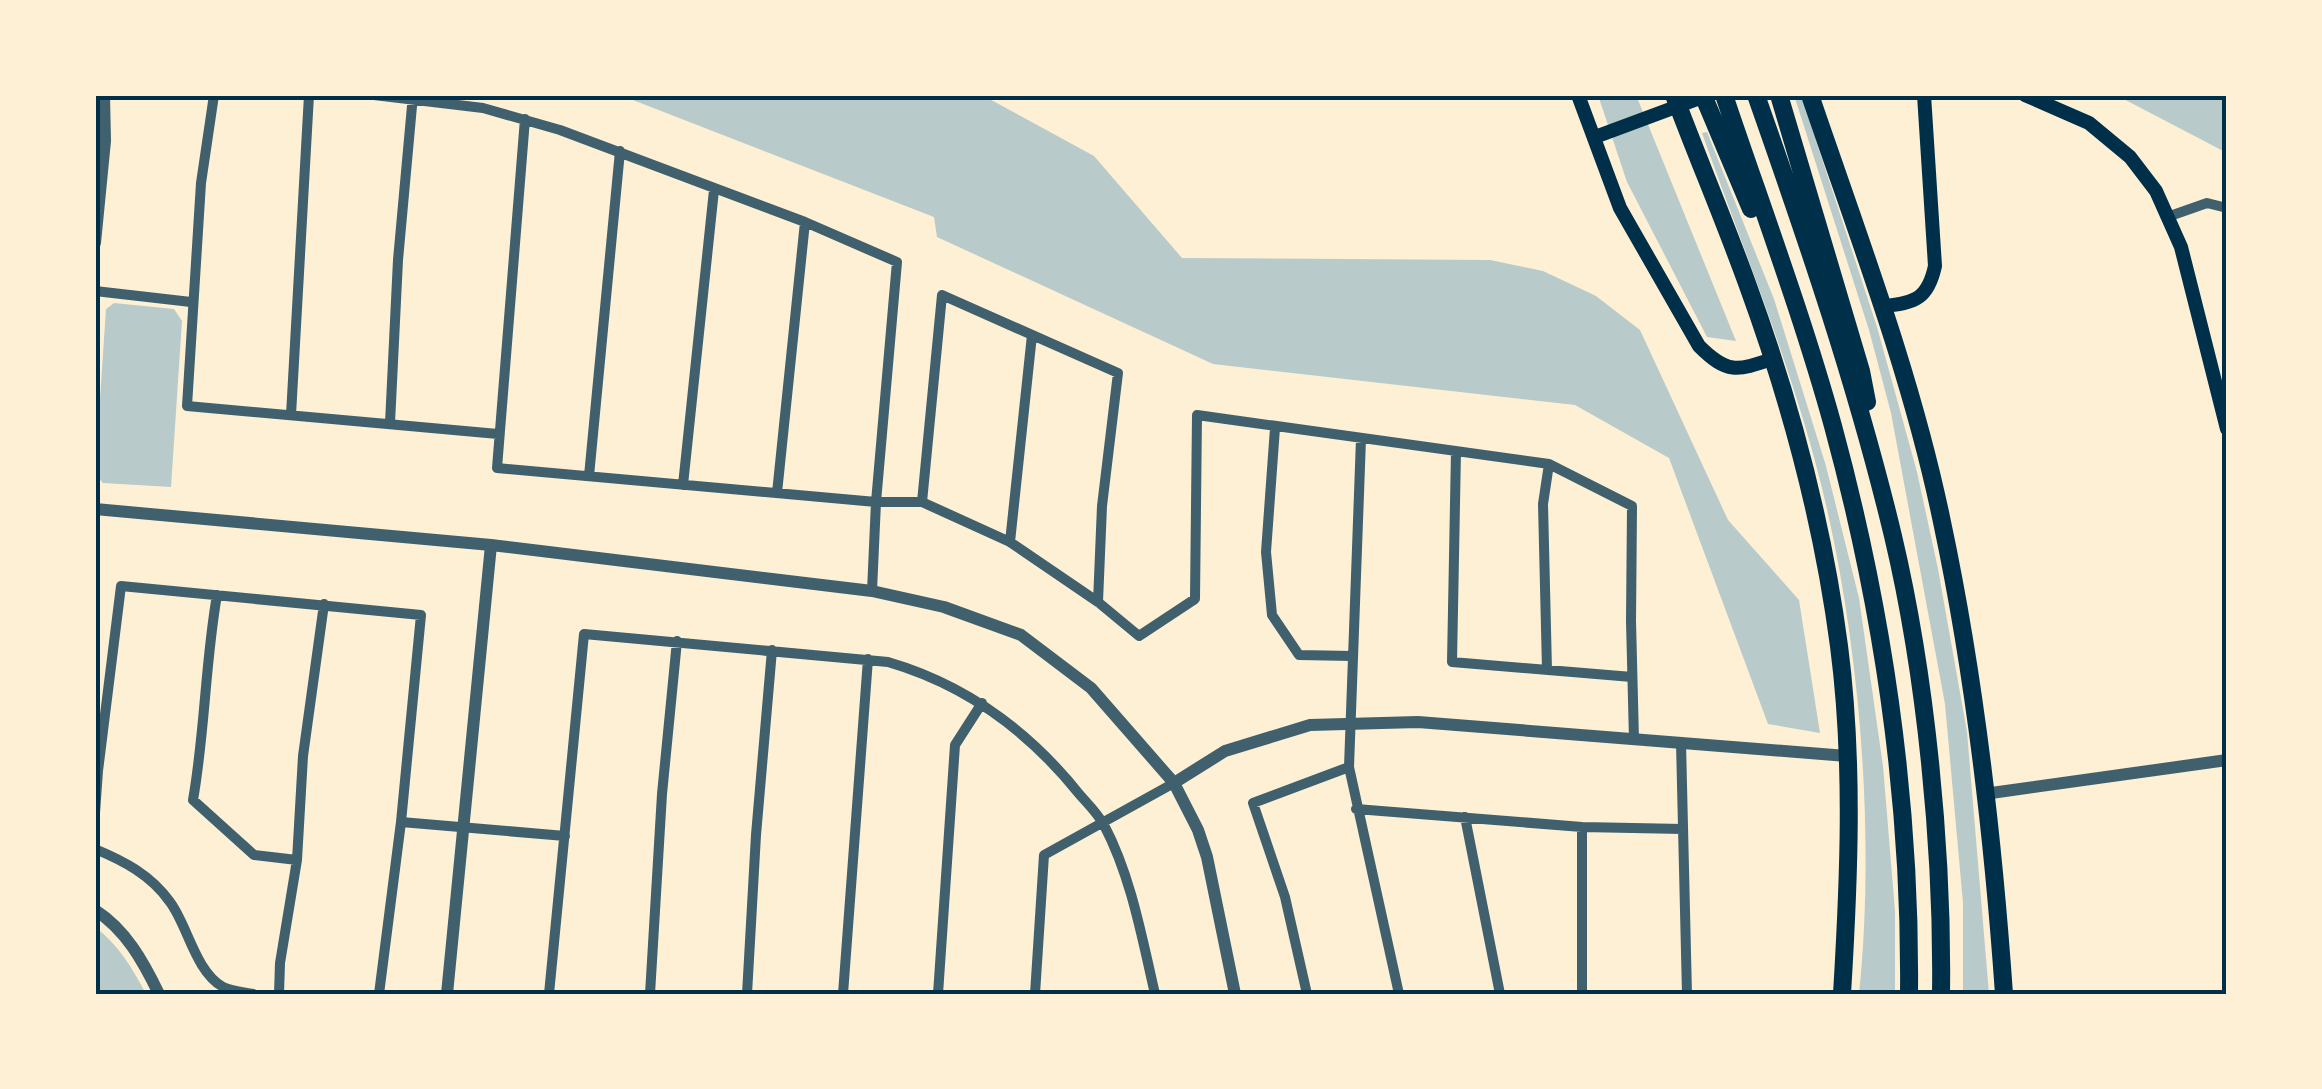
<svg xmlns="http://www.w3.org/2000/svg" width="2322" height="1089" font-family="'Exo 2',sans-serif">
  <rect width="100%" height="100%" fill="#fdf0d5"/>
  <!-- green -->
  <path fill="#b9caca" d="M620,95H982L1094,156L1182,258L1490,260L1543,271L1596,296L1640,330L1728,520L1799,600L1820,733L1768,724L1669,458L1575,405L1213,364L937,237L934,217Z
    M1598,95H1636L1736,341L1707,337L1627,182Z
    M1794,95H1801L1877,327L1917,472L1938,569L1967,732L1989,994H1963V903L1945,704L1891,413L1869,330Z
    M2116,95H2227V153Z
    M1707,132L1774,299L1826,466L1859,598L1883,766L1895,911V994H1859C1875,841 1861,659 1827,509C1798,381 1746,257 1702,133Z
    M114,303L174,309L182,321L171,487L103,483L95,474L106,309Z
    M95,927C118,944 133,969 146,994H95Z"/>
  <g fill="none" stroke-linecap="round" stroke-linejoin="round">
    <!-- minor -->
    <path stroke="#3f606c" stroke-width="10" d="M214,95L201,183L187,406L498,434
      M374,95L483,108L560,130L805,222L897,262L876,502L872,591
      M525,119L497,468L876,502H922L1010,542L1098,602L1139,636L1195,599L1197,415L1549,464L1632,506L1631,621L1634,740
      M2170,216L2207,203L2227,208
      M95,291L191,302
      M291,415L309,95
      M390,423L398,260L413,95
      M1275,428L1266,552L1272,615L1299,655L1352,656
      M1361,439L1349,767L1399,994
      M1456,451L1452,662L1632,677
      M589,476L620,151
      M683,485L714,190
      M777,493L805,222
      M922,502L942,295L1118,373L1102,506L1098,602
      M1010,542L1032,335
      M217,595C205,664 205,732 193,800L254,855L297,860
      M1547,670L1543,504L1549,464
      M1681,743L1687,994
      M95,771H98L121,586L421,615L401,822L565,836
      M1356,809L1582,827L1683,829
      M95,813L98,771
      M1465,817L1500,994
      M1582,827V994
      M95,849C124,861 151,875 170,902C188,926 195,971 223,987C231,991 244,992 253,994
      M279,994L280,963L297,860L303,756L324,604
      M379,994L401,822
      M549,994L584,634L888,662C967,685 1029,731 1080,795C1088,804 1098,814 1104,825C1131,876 1142,938 1155,994
      M650,994L662,794L677,641
      M747,994L756,835L772,650
      M843,994L868,659
      M938,994L955,745L982,703
      M1035,994L1044,855L1174,783
      M1307,994L1285,897L1253,803L1349,767"/>
    <!-- tertiary -->
    <path stroke="#3f606c" stroke-width="12" d="M95,243L105,141L104,95
      M95,509L491,545L872,591L944,607L1021,635L1091,688L1174,783L1198,830L1207,857L1235,994
      M1174,783L1225,751L1310,725L1418,722L1847,756
      M1984,794L2227,760
      M95,910C126,930 143,961 159,994
      M447,994L491,545"/>
    <!-- secondary -->
    <path stroke="#003049" stroke-width="14" d="M1578,95L1620,208L1699,346C1727,374 1737,371 1772,359
      M2025,95L2089,123L2130,157L2156,191L2181,247L2227,429
      M1595,137L1708,95
      M1884,306C1916,303 1928,298 1935,266L1924,95"/>
    <!-- trunk -->
    <path stroke="#003049" stroke-width="18" d="M1674,95C1698,159 1725,222 1748,286C1790,401 1823,524 1839,646C1854,761 1849,879 1842,994
      M1810,95C1858,236 1912,376 1942,522C1975,677 1993,836 2004,994"/>
    <!-- motorway -->
    <path stroke="#003049" stroke-width="18" d="M1703,95L1751,209
      M1724,95C1761,205 1802,314 1833,426C1883,610 1911,803 1909,994
      M1756,95C1807,240 1857,386 1893,536C1926,675 1943,851 1941,994
      M1779,95L1861,371L1867,402"/>
  </g>
  <!-- border -->
  <rect width="2322" height="1089" fill="none" stroke="#fdf0d5" stroke-width="195"/>
  <rect x="98" y="98" width="2126" height="894" fill="none" stroke="#003049" stroke-width="4"/>
</svg>
